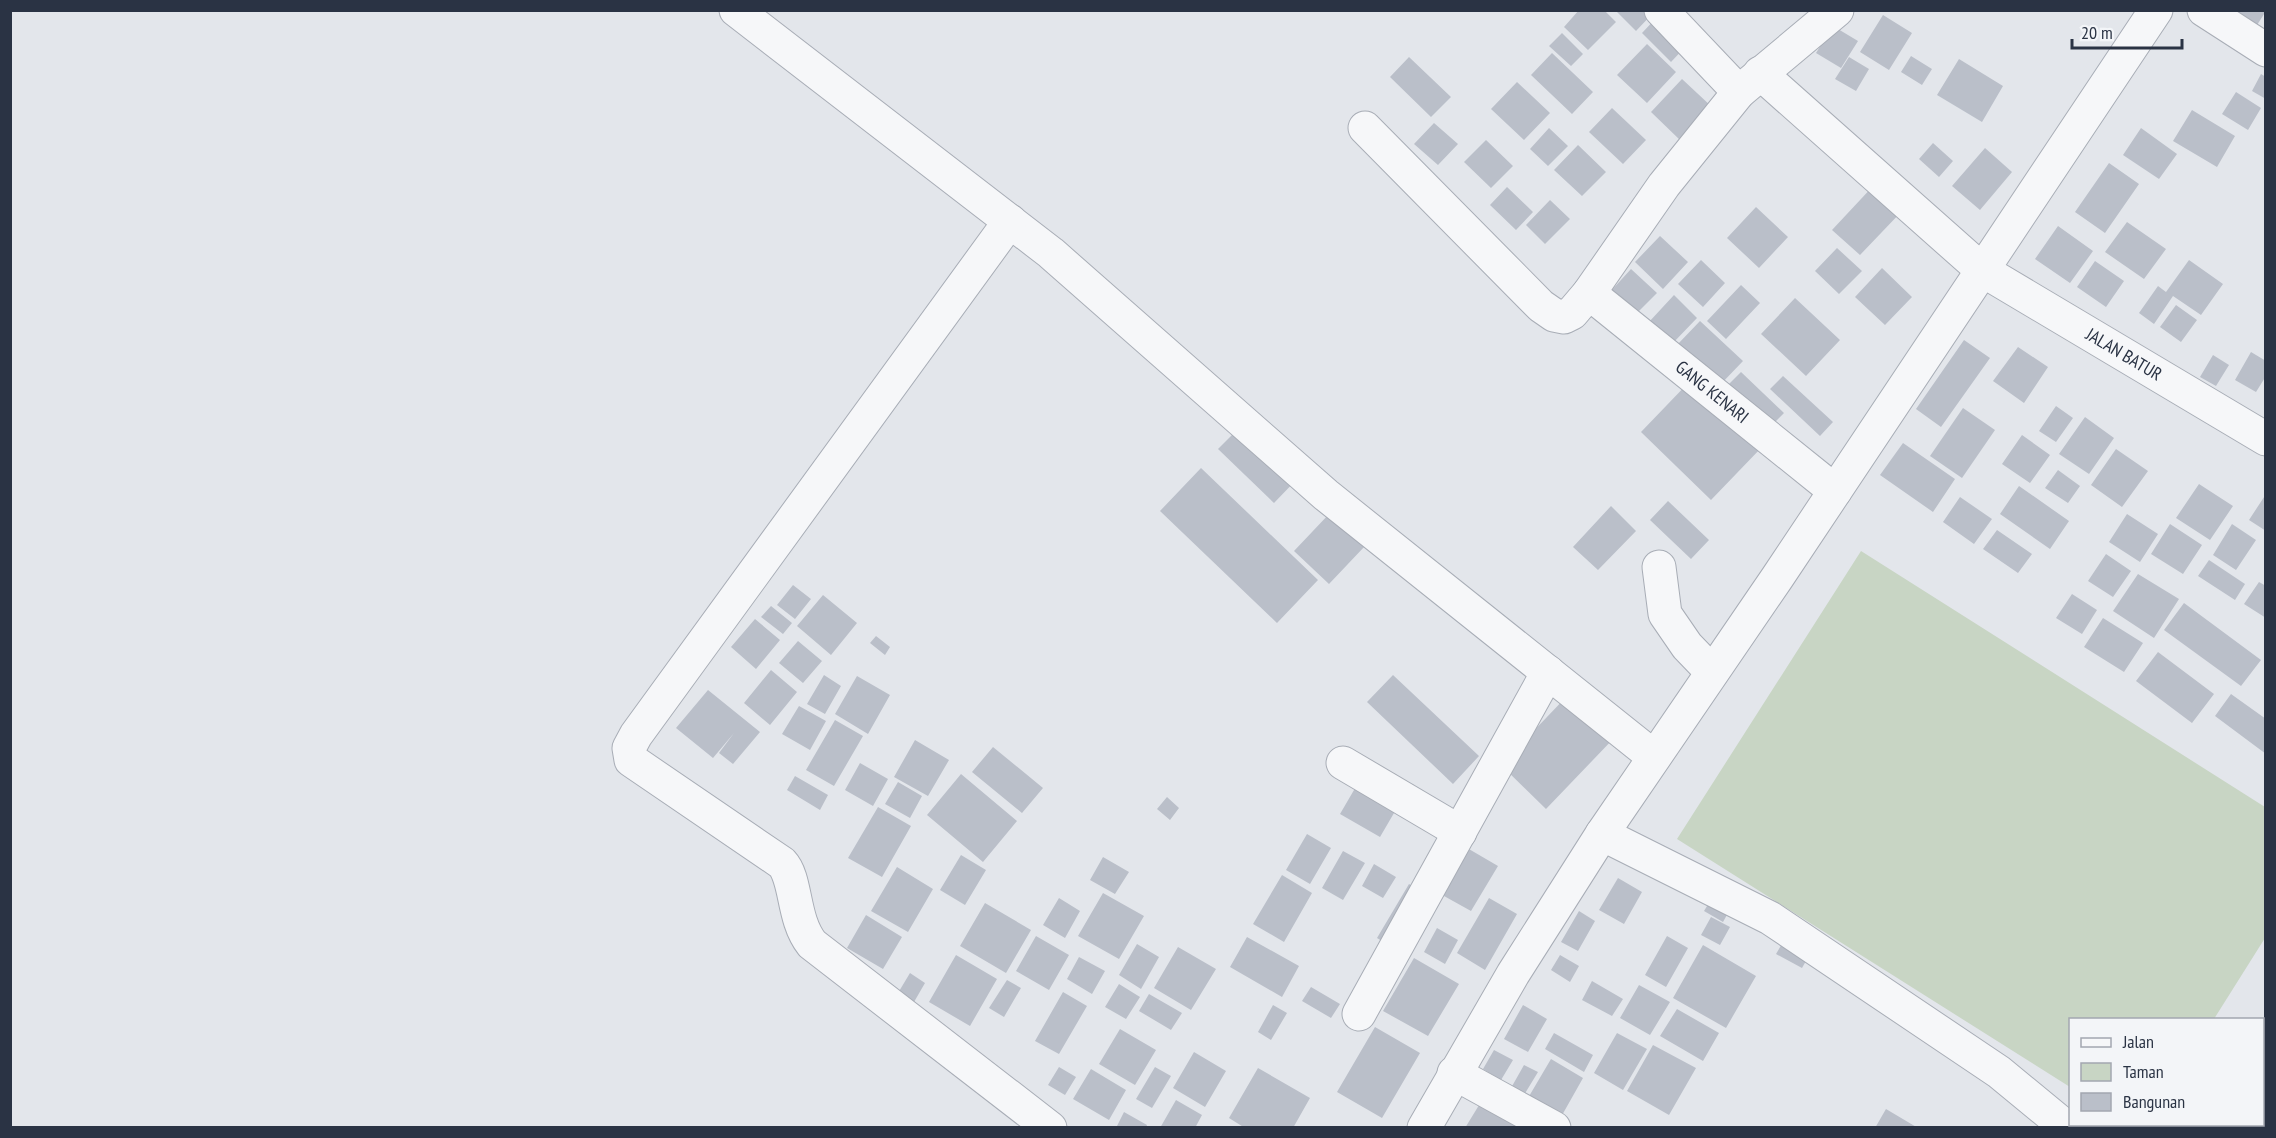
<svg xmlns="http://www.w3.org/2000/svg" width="2276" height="1138" font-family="'PT Sans Narrow',sans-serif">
  <rect width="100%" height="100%" fill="#e3e6eb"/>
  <!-- green -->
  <path fill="#c8d5c4" d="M1861,551L2265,807V938L2214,1019L2070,1020V1087L1677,839Z"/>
  <!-- building -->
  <path fill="#babfc9" d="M1579,10H1604L1616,22L1588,50L1564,27Z
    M1615,10H1652L1654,12L1636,31Z
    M2209,10H2266V11L2250,36Z
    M1883,15L1912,33L1889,70L1860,52Z
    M1658,16L1688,44L1671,62L1642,33Z
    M1833,26L1858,41L1841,68L1816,53Z
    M1562,33L1583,54L1571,66L1549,46Z
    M1647,44L1676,72L1647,103L1617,75Z
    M1552,53L1593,92L1572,114L1531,75Z
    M1911,56L1932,69L1922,85L1901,72Z
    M1409,57L1451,97L1431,117L1390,77Z
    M1849,57L1869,69L1856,91L1835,79Z
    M1959,59L2003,86L1982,122L1937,95Z
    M2261,74L2266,77V99L2252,91Z
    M1682,79L1712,107L1680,140L1651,112Z
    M1517,82L1550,113L1524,140L1491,109Z
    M2236,92L2261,108L2248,130L2222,114Z
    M1612,108L1646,140L1623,164L1589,132Z
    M2192,110L2235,136L2217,167L2173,141Z
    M1434,123L1458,144L1438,165L1414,144Z
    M1549,128L1568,146L1548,166L1530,149Z
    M2141,128L2177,154L2159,179L2123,155Z
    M1486,140L1513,166L1491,188L1464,162Z
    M1933,143L1953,161L1939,177L1919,159Z
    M1578,145L1606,172L1582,196L1554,170Z
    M1985,148L2012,172L1980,210L1952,186Z
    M2109,163L2139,184L2105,233L2075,212Z
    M1875,184L1903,210L1860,255L1832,230Z
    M1507,187L1533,212L1516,230L1490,205Z
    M1550,200L1570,219L1545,244L1526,225Z
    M1756,207L1788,237L1759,268L1727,238Z
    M2127,222L2166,249L2144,279L2105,252Z
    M2058,226L2093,251L2070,283L2035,259Z
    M1660,236L1688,262L1663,289L1635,262Z
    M1837,248L1862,271L1839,294L1815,271Z
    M1701,260L1725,283L1703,307L1678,284Z
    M2189,260L2223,284L2201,315L2173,296L2154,324L2139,313L2158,286L2166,292Z
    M2095,261L2124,281L2106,307L2077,287Z
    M1882,268L1912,297L1885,325L1855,297Z
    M1631,269L1657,293L1635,315L1610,292Z
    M1741,285L1760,303L1726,339L1707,321Z
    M1674,295L1697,318L1672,344L1649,322Z
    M1795,298L1840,340L1806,376L1761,334Z
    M2176,305L2197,320L2181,342L2160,327Z
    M1700,321L1743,361L1720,385L1677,345Z
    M1964,340L1990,358L1941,427L1916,409Z
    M2018,347L2048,367L2024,403L1993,381Z
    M2251,352L2266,361V376L2256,392L2235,380Z
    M2213,355L2229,365L2216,386L2200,377Z
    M1741,372L1784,413L1767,430L1724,389Z
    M1783,376L1833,422L1820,436L1770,389Z
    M1691,380L1762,447L1711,500L1641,432Z
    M2056,406L2073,418L2056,442L2039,431Z
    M1963,408L1995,430L1962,478L1930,456Z
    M2085,417L2114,438L2089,474L2059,454Z
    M1243,424L1299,477L1274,503L1218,449Z
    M2022,435L2050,455L2030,483L2002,464Z
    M1903,443L1955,479L1933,512L1880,475Z
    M2116,449L2148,471L2122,507L2091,485Z
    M1201,468L1318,580L1277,623L1160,511Z
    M2058,470L2080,486L2068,503L2045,488Z
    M2199,484L2233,506L2210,540L2176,518Z
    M2019,486L2069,521L2050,549L2000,514Z
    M2266,494V531L2249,520Z
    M1960,497L1992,519L1974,544L1943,522Z
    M1668,501L1709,540L1691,559L1650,520Z
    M1611,506L1636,531L1598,570L1573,547Z
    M1330,513L1365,546L1329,584L1294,551Z
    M2127,514L2158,534L2140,562L2109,542Z
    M2170,524L2202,545L2183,574L2151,554Z
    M2232,524L2256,540L2236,570L2213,555Z
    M1997,530L2032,554L2018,573L1983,549Z
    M2106,554L2131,571L2113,597L2088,581Z
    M2209,560L2245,584L2235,600L2198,576Z
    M2138,574L2179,599L2154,638L2113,611Z
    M2259,582L2266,586V618L2244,604Z
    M793,585L811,599L795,619L777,605Z
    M2072,594L2097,610L2082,634L2056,618Z
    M823,595L857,623L831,655L797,626Z
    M2184,603L2261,660L2241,686L2164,630Z
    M771,606L792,623L783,634L761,617Z
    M2103,618L2143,643L2124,672L2084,647Z
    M755,619L780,640L756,669L731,647Z
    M876,636L890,647L885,655L870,643Z
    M798,641L822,661L803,683L779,663Z
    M2158,652L2214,694L2192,723L2136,681Z
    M771,670L797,692L770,725L744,703Z
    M824,675L841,686L825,714L807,704Z
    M1393,675L1479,756L1453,784L1367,702Z
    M857,676L890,695L868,734L835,714Z
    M708,690L760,732L733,764L719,753L734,733L713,758L676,728Z
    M1569,694L1615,737L1546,809L1501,765Z
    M2231,694L2266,719V754L2215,716Z
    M799,706L826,721L810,750L782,734Z
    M835,720L863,736L834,786L806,770Z
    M915,740L949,760L928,796L894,777Z
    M993,747L1043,788L1022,813L972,772Z
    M860,763L888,779L873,806L845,790Z
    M961,774L1017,821L983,862L927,815Z
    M795,776L828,795L820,810L787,790Z
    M1361,778L1401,801L1380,837L1340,814Z
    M898,782L922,796L910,818L885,804Z
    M1167,797L1179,808L1170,820L1157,809Z
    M878,807L911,826L882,877L848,858Z
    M1307,834L1331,848L1310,884L1286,870Z
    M1462,845L1498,866L1471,911L1435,891Z
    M1343,851L1365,863L1343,900L1322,888Z
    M961,855L986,870L965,905L940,890Z
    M1103,857L1129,872L1115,894L1090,880Z
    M1374,864L1396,877L1383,898L1362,886Z
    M897,867L933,889L908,932L871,911Z
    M1282,875L1312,893L1284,942L1253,924Z
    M1618,878L1642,892L1624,924L1599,910Z
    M1409,884L1425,893L1393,948L1377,938Z
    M1103,893L1144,916L1119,959L1078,936Z
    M1715,893L1733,904L1723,922L1704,911Z
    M1059,898L1080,911L1065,938L1043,925Z
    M1489,898L1517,914L1485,970L1457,953Z
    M985,903L1031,930L1006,973L960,946Z
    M1579,911L1595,921L1578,951L1561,942Z
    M866,915L902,937L883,969L847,948Z
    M1711,917L1730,927L1720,945L1701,935Z
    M1437,928L1458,940L1445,964L1424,952Z
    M1036,936L1069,955L1049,990L1016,971Z
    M1667,936L1688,948L1666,987L1645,975Z
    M1247,937L1299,966L1282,997L1230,967Z
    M1786,937L1811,952L1802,968L1776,954Z
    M1137,944L1159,957L1141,989L1119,975Z
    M1703,945L1756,976L1726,1028L1673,998Z
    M1178,947L1216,969L1191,1010L1154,988Z
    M956,955L997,979L970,1026L929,1002Z
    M1560,955L1579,966L1570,982L1551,970Z
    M1079,957L1105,971L1092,994L1067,979Z
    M1414,958L1459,984L1428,1036L1383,1011Z
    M910,973L925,983L914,1002L898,993Z
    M1007,980L1021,988L1004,1017L989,1008Z
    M1592,981L1623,999L1612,1016L1582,1000Z
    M1119,984L1140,997L1126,1019L1105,1007Z
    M1639,985L1670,1002L1650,1035L1620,1018Z
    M1311,987L1340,1004L1331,1018L1302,1001Z
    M1063,992L1087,1006L1059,1054L1035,1041Z
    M1149,994L1182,1013L1171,1030L1139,1011Z
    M1273,1005L1287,1013L1271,1040L1258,1032Z
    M1523,1005L1547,1019L1528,1052L1504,1039Z
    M1677,1009L1719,1033L1703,1061L1660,1036Z
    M1375,1027L1420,1053L1382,1118L1337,1092Z
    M1120,1029L1156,1050L1135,1085L1099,1064Z
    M1554,1033L1593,1055L1584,1072L1545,1049Z
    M1617,1033L1647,1049L1623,1090L1594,1073Z
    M1653,1045L1696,1068L1669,1115L1627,1091Z
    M1494,1050L1513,1060L1501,1080L1483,1069Z
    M1194,1052L1226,1071L1205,1107L1173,1088Z
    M1551,1059L1583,1078L1561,1117L1528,1098Z
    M1524,1065L1538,1072L1524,1095L1511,1088Z
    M1059,1067L1076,1077L1065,1095L1048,1085Z
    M1155,1067L1171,1076L1152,1108L1136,1099Z
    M1258,1068L1310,1098L1293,1128H1245L1229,1118Z
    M1091,1069L1126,1090L1109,1120L1073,1099Z
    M1484,1097L1531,1128H1465Z
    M1176,1100L1202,1115L1195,1128H1160Z
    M1886,1109L1918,1128H1875Z
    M1124,1112L1147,1125L1146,1128H1116Z"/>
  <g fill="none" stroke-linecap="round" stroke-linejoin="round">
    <!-- minor casing -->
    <g stroke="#a8adb6" stroke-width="35">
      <g id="minor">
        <path d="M736,10L1051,253L1326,495L1654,757"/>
        <path d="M1661,10L1739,92"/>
        <path d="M2204,10L2266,50"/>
        <path id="s1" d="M1760,73L1982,270L2266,439"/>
        <path d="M1365,128L1541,306L1554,315L1564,317L1572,313L1589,293L1664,185L1739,92L1837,10"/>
        <path d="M1010,221L636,735L629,748L631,760L782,863C797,879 792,919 812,944L1050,1128"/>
        <path id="s2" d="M1589,293L1835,491"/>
        <path d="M1659,567L1665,614L1687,646L1712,672"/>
        <path d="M1343,763L1460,832"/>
        <path d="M1602,834L1770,918L1999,1072L2067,1128"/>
        <path d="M1359,1014L1548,672"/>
        <path d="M1454,1073L1554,1128"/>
        <path d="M1424,1128L1513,974L1602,834L1777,578L2156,10"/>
      </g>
    </g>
    <!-- minor -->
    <use href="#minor" stroke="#f6f7f9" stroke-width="33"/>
  </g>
  <g text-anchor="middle" stroke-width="4.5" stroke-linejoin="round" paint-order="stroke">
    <!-- street labels -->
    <g font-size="18" fill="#2a3344" stroke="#f3f5f8">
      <text dy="6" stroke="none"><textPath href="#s1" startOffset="462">JALAN BATUR</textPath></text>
      <text dy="6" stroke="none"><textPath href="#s2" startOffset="158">GANG KENARI</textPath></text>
    </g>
  </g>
  <!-- border -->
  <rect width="2276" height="1138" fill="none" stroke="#2a3344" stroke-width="24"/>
  <!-- legend -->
  <rect x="2069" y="1018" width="195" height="108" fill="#f3f5f8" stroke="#a3a7b0" stroke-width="1.5"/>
  <rect x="2081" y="1038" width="30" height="9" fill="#f6f7f9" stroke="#a3a7b0" stroke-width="1.5"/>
  <text x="2123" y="1048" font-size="18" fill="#2a3344">Jalan</text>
  <rect x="2081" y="1063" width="30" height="18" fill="#c8d5c4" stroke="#a3a7b0" stroke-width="1.5"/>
  <text x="2123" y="1078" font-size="18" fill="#2a3344">Taman</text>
  <rect x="2081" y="1093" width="30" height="18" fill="#babfc9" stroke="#a3a7b0" stroke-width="1.5"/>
  <text x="2123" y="1108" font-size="18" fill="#2a3344">Bangunan</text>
  <!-- scale -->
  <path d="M2072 39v9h110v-9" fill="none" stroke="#2a3344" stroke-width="3"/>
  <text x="2081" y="39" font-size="18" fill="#2a3344" stroke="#f3f5f8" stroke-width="4.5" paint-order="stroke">20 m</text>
</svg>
